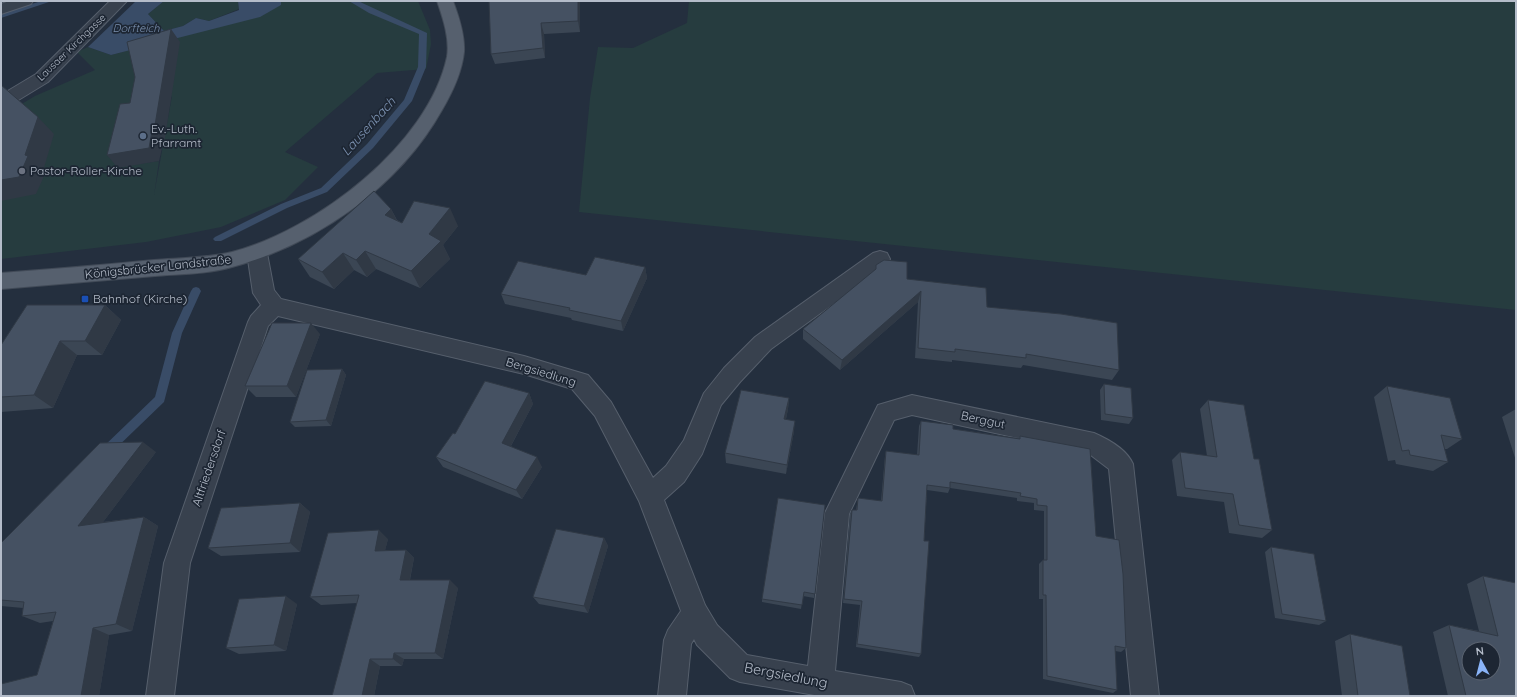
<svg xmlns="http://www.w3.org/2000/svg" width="1517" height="697" font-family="Quicksand,sans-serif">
  <rect width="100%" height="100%" fill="#242f3e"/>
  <!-- green -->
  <path fill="#263c3f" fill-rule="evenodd" d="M164,1H238L239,9L209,21L196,18L183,26L164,31L148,14Z
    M281,1H418L430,30L431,44L426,69L377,73L285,152L318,167L285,200L221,227L146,242L1,259V129L20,105L35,96L95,70L77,52L88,47L111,55L183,36L281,5ZM172,96L154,195L159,161L118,167Z
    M689,1H1516V310L579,212L590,98L598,47L633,48L687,23Z"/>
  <!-- water -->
  <path fill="#394c67" d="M136,1H164L148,14L164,31L183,26L196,18L209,21L239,10L238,1H281V5L260,17L111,55L88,47Z"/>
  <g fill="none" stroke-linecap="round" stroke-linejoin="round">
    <!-- stream -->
    <path fill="#394c67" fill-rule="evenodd" d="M41,1H52L1,18V14Z
      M349,1H358L427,33L426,67L412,101L373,148L327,192L287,208L221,241H215L213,239L215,237L281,204L321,188L367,144L404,100L418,67L419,34L369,13Z
      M196,287L199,288L201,291L182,333L164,402L110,454L106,456L102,454L101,451L102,448L155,397L172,333L191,291L193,288Z"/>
    <!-- minor casing -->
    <g stroke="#565f6c" stroke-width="2">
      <path id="minor" d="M9,1H33L31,4L1,14V4Z
        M110,1H127L48,82L7,107L1,109V95L36,74Z
        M257,245L264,248L267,253L274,290L281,299L524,356L588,375L611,402L653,478L666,466L684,440L704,393L724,368L755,337L873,253L880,251L887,253L890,259L887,265L771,349L740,382L721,405L702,454L684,482L664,500L705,605L717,625L747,655L808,666L825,513L878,405L912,395L1094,433C1108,439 1127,450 1133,464L1159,696H1131L1109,469L1088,453L912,415L894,420L849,514L835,671L901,682L911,686L915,696H820L740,682L730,678L697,645L694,639L691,644L686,696H658L664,640L668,630L681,611L639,501L595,416L572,389L524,374L278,316L268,326L190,563L174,696H146L164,563L248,322L251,316L261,305L253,293L247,253L250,248Z"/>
    </g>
    <!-- major casing -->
    <g stroke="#414a57" stroke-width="2">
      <path id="major" d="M437,1H453C459,17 465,35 464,52C462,72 452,93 442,110C399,187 317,244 232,267C208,274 181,274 155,276C104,280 52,285 1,289V273C52,269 103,265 154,260C180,258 207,258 232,252C316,230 428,145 447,57C450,39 443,18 437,1Z"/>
    </g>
    <!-- minor -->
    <use href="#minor" fill="#38414e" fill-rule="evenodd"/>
    <!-- major -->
    <use href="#major" fill="#56606e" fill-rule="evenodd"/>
  </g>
  <!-- wall -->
  <path fill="#3b4654" d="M489,1H580V32L544,34L545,58L495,64L491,54Z
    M391,209L397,220L402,223L458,226L443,245L450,259L420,288L376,269L367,277L354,270L334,289L310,277L298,259Z
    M876,265L907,279L987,307L1119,370L1112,380L1023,365L1021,368L952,360V362L915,358L918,302L840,370L803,339V329L875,270Z
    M645,267L647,278L623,331L572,320L571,318L505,304L501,294L586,275Z
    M105,305L121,320L102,355H77L53,408L1,412V345Z
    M320,334L296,397H256L245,386Z
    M342,369L346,375L331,426L295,427L290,422Z
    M1104,384L1133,418L1129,424L1101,420L1100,390Z
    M1387,386L1462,439L1447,449H1444L1448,462L1433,471L1396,464L1395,460L1388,461L1374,397Z
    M529,393L533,404L511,446L542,467L522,499L443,467L436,457L455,434Z
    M789,398L788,409L786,419L794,431L786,474L726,463L725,453Z
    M1208,400L1254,459L1272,530L1262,538L1229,533L1224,502L1177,496L1172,460L1180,452L1207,456L1200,409Z
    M1516,409V461L1502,417Z
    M921,421L953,429L1018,438L1020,436L1096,536L1126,648L1121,652L1115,651L1117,690L1113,693L1043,679V599H1039V564L1043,560H1044V511L1034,510V503L1017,501V498L950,488L948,493L927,490L924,541L921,654L919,657L856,647L860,605L843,603L850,514L852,510H856L858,498L881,501L885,456L886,451L917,455L919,426Z
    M156,452L103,522L144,517L158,526L132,631L109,635L99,696H1L37,675L53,621L40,623L22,616L23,608L1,606V543Z
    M300,503L310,512L300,552L221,556L208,548Z
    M825,505L814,598L803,596L801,609L762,602V599Z
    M604,538L608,546L588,613L539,604L533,597Z
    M388,539L385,550H406L414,558L410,580L458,588L443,659H404L402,666H380L374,696L357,603L321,605L310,597Z
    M1271,547L1326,621L1319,625L1275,618L1265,552Z
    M1483,576L1516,696H1448L1433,632L1449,625L1479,631L1467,584Z
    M297,604L286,651L239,654L226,648Z
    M1350,634L1410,696H1342L1335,641Z"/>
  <!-- shaded-wall -->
  <path fill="#303945" d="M578,1H580V32L578,21Z
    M541,23L544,34L545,58L543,48Z
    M171,29L180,42L164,144H163L159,161L118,168L107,155Z
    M38,117L54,134L43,171L45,174L36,194L1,201V180Z
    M450,208L458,226L443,245L450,259L420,288L411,271L429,234Z
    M391,209L400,227L385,215Z
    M365,251L376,269L367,277L356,260Z
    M343,253L354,270L334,289L322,272Z
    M645,267L647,278L623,331L621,321Z
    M921,291L918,302L840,370L842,360Z
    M105,305L121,320L102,355L85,341Z
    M311,323L320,334L296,397L287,386Z
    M60,341L77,355L53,408L34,395Z
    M342,369L346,375L331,426L326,420Z
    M529,393L533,404L507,453L502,443Z
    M789,398L788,409L784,429V419Z
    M795,421L794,431L786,474L787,465Z
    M143,442L156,452L94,534L78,526Z
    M537,457L542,467L522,499L516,490Z
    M300,503L310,512L300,552L290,543Z
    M144,517L158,526L132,631L116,624Z
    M379,530L388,539L383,559L375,551Z
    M604,538L608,546L588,613L584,606Z
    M406,550L414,558L408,588L400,580Z
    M450,580L458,588L443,659L435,653Z
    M286,596L297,604L286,651L274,645Z
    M93,628L109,635L99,696H81Z
    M394,653L404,659L402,666L393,659Z
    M370,659L380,666L374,696H362Z"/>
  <!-- building -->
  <path fill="#455162" stroke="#303945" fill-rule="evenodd" d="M489,1H578V21L541,23L543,48L491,54Z
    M171,29L154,131H152L149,148L107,155L120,104L130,103L135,77L127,42Z
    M1,85L38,117L25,155L28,156L19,177L1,180Z
    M374,191L391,209L385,215L402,223L414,201L450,208L429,234L441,241L411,271L365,251L356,260L343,253L322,272L298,259Z
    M595,257L645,267L621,321L569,310L570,308L501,294L518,261L586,275Z
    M884,260L907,262V279L986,288L987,307L1061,314L1117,323L1119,370L1026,354V358L955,349V352L918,348L921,291L842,360L803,329L876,269V265Z
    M27,305H105L85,341H60L34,395L1,397V345Z
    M272,323H311L287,386H245Z
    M342,369L326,420L290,422L307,370Z
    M485,381L529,393L502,443L537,457L516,490L436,457L453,433L455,434Z
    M1104,384L1131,388L1133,418L1105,414Z
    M1387,386L1450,398L1462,439L1441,435L1448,462L1410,455L1409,450L1402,451Z
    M741,390L789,398L784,419L795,421L787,465L725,453Z
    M1208,400L1244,405L1254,459H1259L1272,530L1239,525L1233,494L1185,488L1180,452L1217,457Z
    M921,421L953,425V429L1020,439V436L1090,449L1096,536L1119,540L1123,574L1126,648L1115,646L1117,690L1047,676L1046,595H1043V560H1047V506L1037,505V499L1020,496L1021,493L950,482V488L927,485L924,541H929L921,654L857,644L862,601L844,599L852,510H857L858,498L882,501L886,451L919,455Z
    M143,442L78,526L144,517L116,624L93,628L81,696H1V684L37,675L56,612L22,616L24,602L1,600V543L100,443Z
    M778,498L825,505L815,594L804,592L802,605L762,599Z
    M300,503L290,543L208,548L221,508Z
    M556,529L604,538L584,606L533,597Z
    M379,530L375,551L406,550L400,580H450L435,653H394L393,659H370L362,696H332L359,595L310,597L328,533Z
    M1271,547L1314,554L1326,621L1282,614Z
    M1483,576L1516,583V696H1466L1449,625L1498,636ZM1469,649H1493V673H1469Z
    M286,596L274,645L226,648L239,599Z
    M1350,634L1402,646L1410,696H1358Z"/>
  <!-- markers -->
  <circle fill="#5c6f8a" stroke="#1d2633" stroke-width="1.5" cx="143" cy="136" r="4"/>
  <circle fill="#6b7280" stroke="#1d2633" stroke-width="1.5" cx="22" cy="171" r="4"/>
  <rect fill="#1a4fb4" stroke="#1d2633" stroke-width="1.5" x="81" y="295" width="8" height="8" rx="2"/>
  <g text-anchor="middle" stroke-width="3.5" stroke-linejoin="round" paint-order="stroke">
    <!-- far-street labels -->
    <g font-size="10" fill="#b4bcc9" stroke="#1d2633">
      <text transform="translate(71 47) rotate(-44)" y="4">Lausaer Kirchgasse</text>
    </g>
    <!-- far-water labels -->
    <g font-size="11" font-style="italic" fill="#7c92b1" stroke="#1d2633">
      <text x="136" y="32">Dorfteich</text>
    </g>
    <!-- poi labels -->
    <g font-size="12" fill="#b4bcc9" stroke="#1d2633" text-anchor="start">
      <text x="151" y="133">Ev.-Luth.<tspan x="151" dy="14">Pfarramt</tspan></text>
      <text x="30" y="175">Pastor-Roller-Kirche</text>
      <text x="93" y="303">Bahnhof (Kirche)</text>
    </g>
    <!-- street labels -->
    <g font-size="12" fill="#b4bcc9" stroke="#1d2633">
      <text transform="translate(158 267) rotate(-6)" y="4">Königsbrücker Landstraße</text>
      <text transform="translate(541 372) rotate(17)" y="4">Bergsiedlung</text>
      <text transform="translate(983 420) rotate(12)" y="4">Berggut</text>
      <text transform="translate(209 468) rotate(-71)" y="4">Altfriedersdorf</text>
    </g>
    <!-- water labels -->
    <g font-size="13" font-style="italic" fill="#7c92b1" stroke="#1d2633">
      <text transform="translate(368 126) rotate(-48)" y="5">Lausenbach</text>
    </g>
    <!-- near-street labels -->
    <g font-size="14" fill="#b4bcc9" stroke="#1d2633">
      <text transform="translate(786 675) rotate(11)" y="5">Bergsiedlung</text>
    </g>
  </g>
  <!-- border -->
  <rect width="1517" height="697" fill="none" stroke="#b4bcc9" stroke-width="4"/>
  <!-- north arrow -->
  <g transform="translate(1481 661) rotate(353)"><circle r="19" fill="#1d2633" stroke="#59626f"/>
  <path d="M0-3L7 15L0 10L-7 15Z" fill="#8ab4f8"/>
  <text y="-6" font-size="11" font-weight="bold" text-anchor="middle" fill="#b4bcc9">N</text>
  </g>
</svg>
